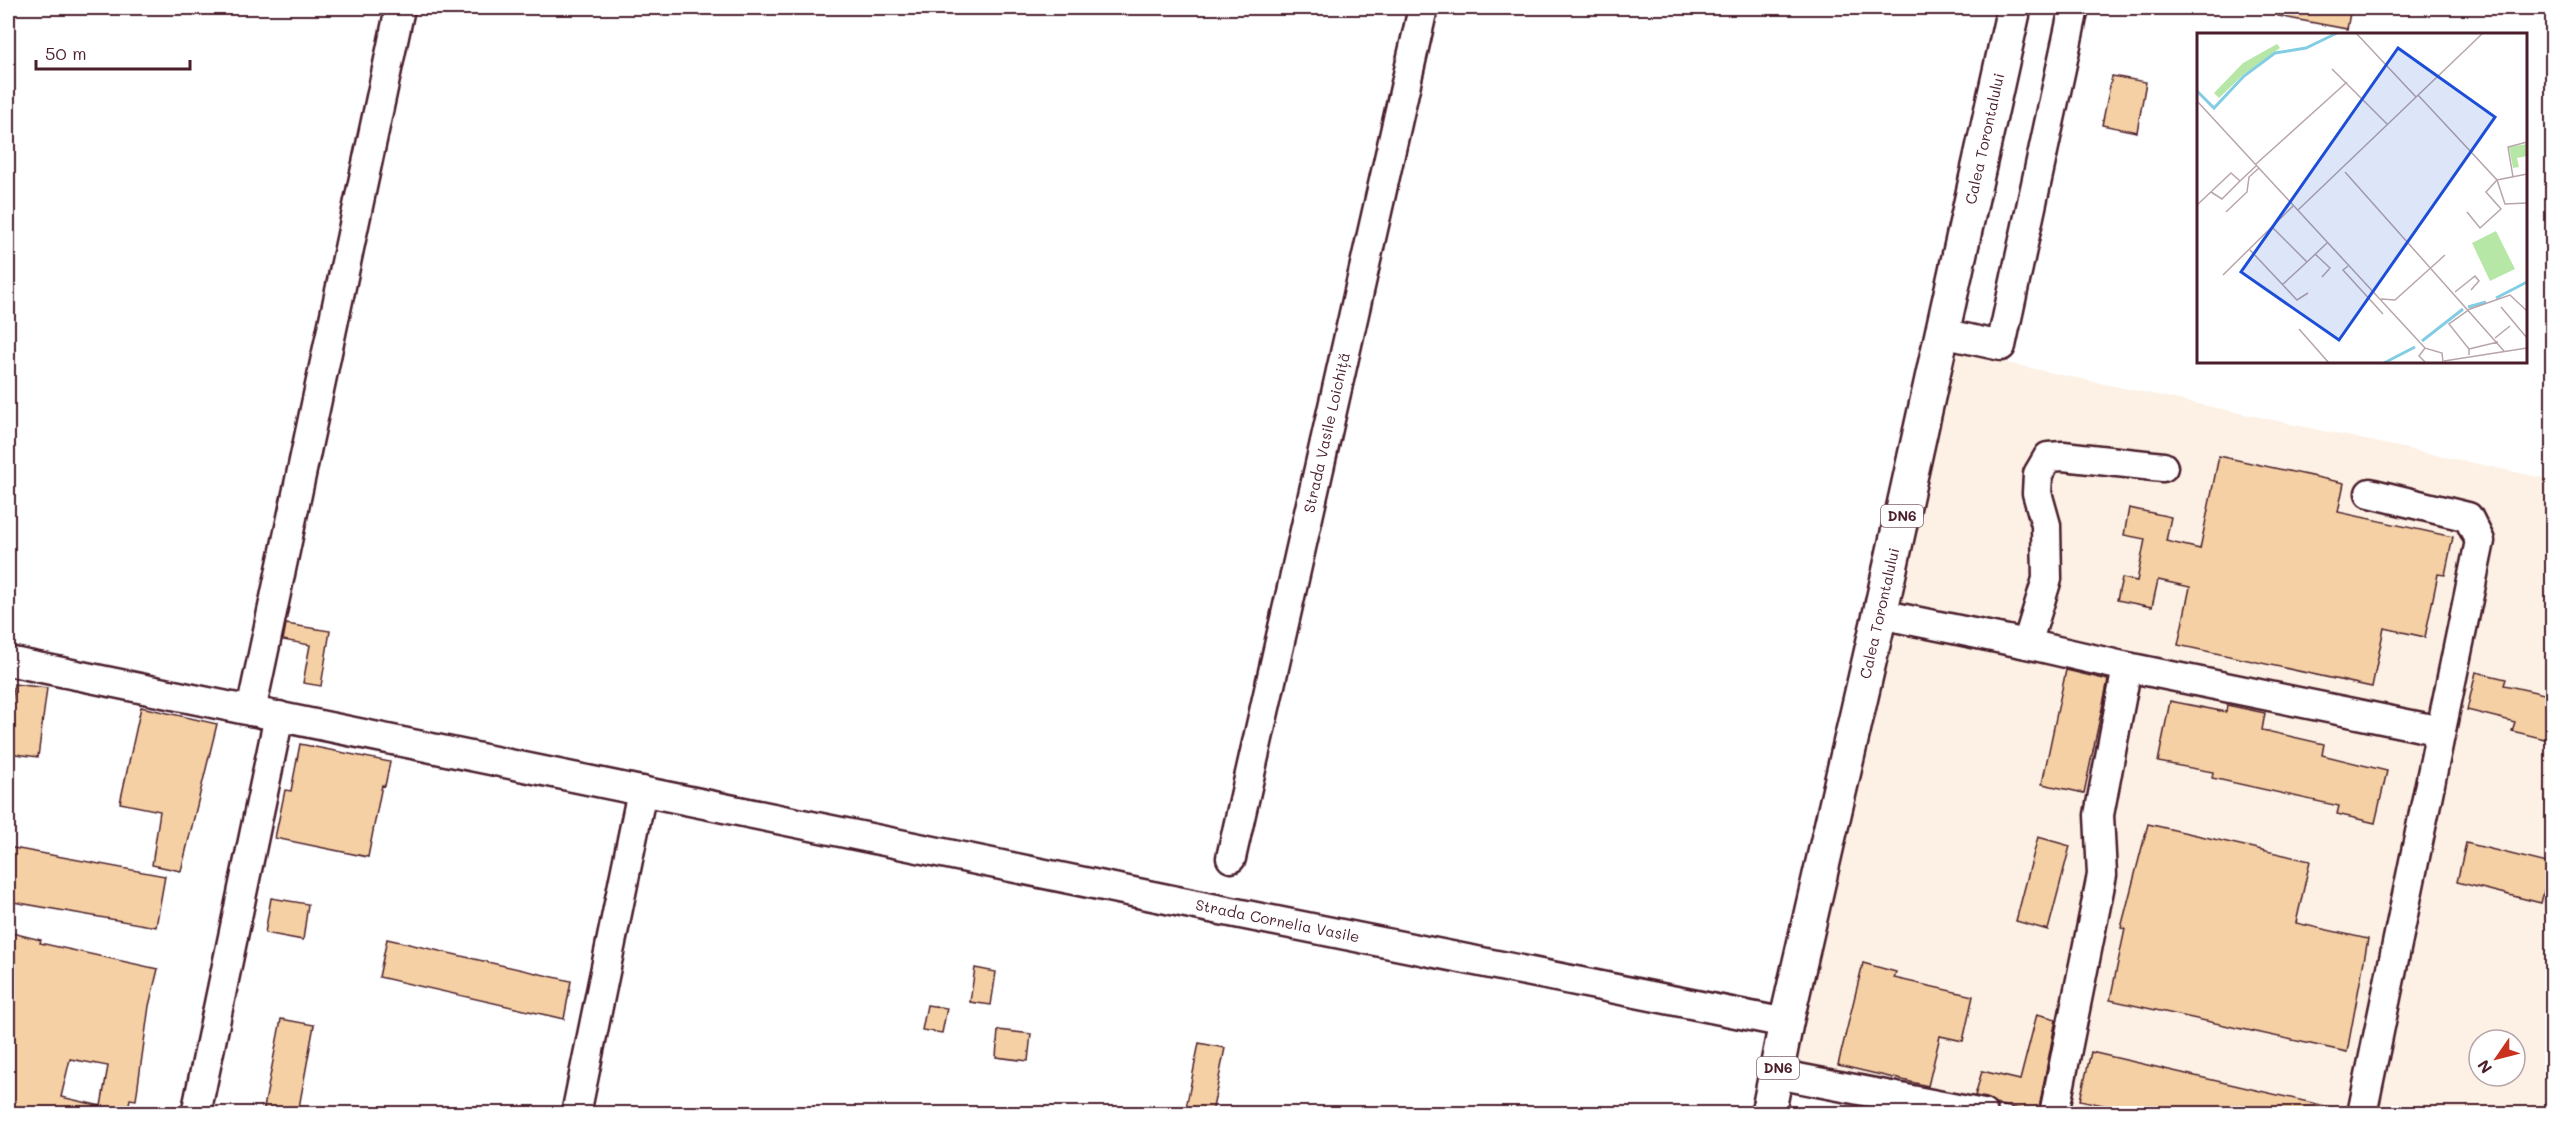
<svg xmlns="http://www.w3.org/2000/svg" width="2560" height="1121" font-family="Mali,sans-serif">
  <rect width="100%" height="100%" fill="#fff"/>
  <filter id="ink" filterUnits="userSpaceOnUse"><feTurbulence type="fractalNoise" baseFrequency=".0167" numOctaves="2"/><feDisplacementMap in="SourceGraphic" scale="12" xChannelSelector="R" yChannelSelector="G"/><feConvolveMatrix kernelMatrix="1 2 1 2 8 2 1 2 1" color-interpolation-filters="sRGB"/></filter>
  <g filter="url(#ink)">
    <!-- built -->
    <path fill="#fcf1e4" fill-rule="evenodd" d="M1951,351L2552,480V1113H2054L1796,1067ZM2479,1040H2515V1076H2479Z"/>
    <!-- building -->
    <path fill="#f4d0a4" stroke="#4a1f2b" stroke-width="1.5" fill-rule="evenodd" d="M2279,8H2351L2347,29L2278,16Z
      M2112,76L2146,82L2137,132L2102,125Z
      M2219,456L2344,483L2338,512L2453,537L2445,575L2438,574L2425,637L2384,628L2372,687L2178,645L2190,587L2158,580L2152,607L2117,600L2122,578L2137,581L2145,539L2124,535L2129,508L2171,517L2166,541L2200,549Z
      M286,624L330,631L321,686L303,683L310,645L283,640Z
      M2066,670L2108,680L2084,793L2042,784Z
      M2476,672L2506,679L2504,685L2553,696V741L2512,731L2515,722L2467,710Z
      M14,684L47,688L38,757L8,753V732Z
      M2170,701L2226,712L2227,705L2265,713L2262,730L2324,744L2322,755L2387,771L2375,823L2337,814L2339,806L2212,778L2213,772L2158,762Z
      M141,707L217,724L181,871L152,865L160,811L120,803Z
      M300,744L390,762L385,786L382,785L368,857L275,838L285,790L291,791Z
      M2148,824L2310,861L2296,923L2368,939L2347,1052L2110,1000L2125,929L2121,928Z
      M2038,837L2070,846L2048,930L2016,921Z
      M2466,843L2551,864L2541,903L2457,882Z
      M8,847L165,876L156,927L8,901Z
      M271,898L308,904L303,940L265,933Z
      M8,932L41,940L40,943L158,969L149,1006L136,1100L130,1099L127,1113H8ZM70,1059L108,1066L101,1106L61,1097Z
      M387,939L571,981L564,1019L379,977Z
      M1863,963L1896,972L1894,978L1973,996L1963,1041L1940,1036L1928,1086L1838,1065Z
      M975,968L996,972L991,1005L970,1002Z
      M927,1005L947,1008L942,1033L922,1030Z
      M2037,1014L2056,1019L2038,1113L1995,1104L1987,1098L1975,1096L1982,1071L2020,1080Z
      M281,1019L314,1025L298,1113H263Z
      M998,1030L1031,1034L1028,1061L996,1057Z
      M1199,1043L1225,1048L1212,1113H1185Z
      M2091,1052L2330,1107V1113H2138L2080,1100Z"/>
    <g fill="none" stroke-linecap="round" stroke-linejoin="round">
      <!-- minor casing -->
      <g stroke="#4a1f2b" stroke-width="33">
        <g id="minor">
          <path d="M1942,333L2001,346L2074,8"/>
          <path d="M1880,614L2027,644L2127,667L2099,815L2102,875L2054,1114"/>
          <path d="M2027,644L2047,579L2046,525L2037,493L2038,474L2048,457L2063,456L2163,467"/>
          <path id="s1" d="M8,661L1201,906L1786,1023"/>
          <path d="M2127,667L2441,731"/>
          <path d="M251,711L400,8"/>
          <path id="s2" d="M1231,858L1423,8"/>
          <path d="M1777,1074L1983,1114"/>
          <path d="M196,1114L279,716"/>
          <path d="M576,1114L642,791"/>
          <path d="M2362,1114L2480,541L2468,517L2370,493"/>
        </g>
      </g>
      <!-- major casing -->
      <g stroke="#4a1f2b" stroke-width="38">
        <g id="major">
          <path id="s3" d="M1768,1114L1786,1023L1880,614L2014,8"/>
        </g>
      </g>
      <!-- minor -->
      <use href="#minor" stroke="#fff" stroke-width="28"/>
      <!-- major -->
      <use href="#major" stroke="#fff" stroke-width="33"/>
    </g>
  </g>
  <g text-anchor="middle" stroke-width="5" stroke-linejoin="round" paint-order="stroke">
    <!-- shield labels -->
    <g fill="#fff" stroke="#80626b" stroke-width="1.5">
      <rect x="1881" y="505" width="42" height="22" rx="4.5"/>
      <rect x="1757" y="1057" width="42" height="22" rx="4.5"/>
    </g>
    <g font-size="14" font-weight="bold" fill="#4a1f2b">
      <text x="1902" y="521">DN6</text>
      <text x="1778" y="1073">DN6</text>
    </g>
    <!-- street labels -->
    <g font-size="15" fill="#4a1f2b" stroke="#fff">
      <text dy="5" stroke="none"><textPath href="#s3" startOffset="999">Calea Torontalului</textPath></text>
      <text dy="5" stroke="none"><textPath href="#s2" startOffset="436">Strada Vasile Loichiță</textPath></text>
      <text dy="5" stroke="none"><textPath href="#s3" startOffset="513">Calea Torontalului</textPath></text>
      <text dy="5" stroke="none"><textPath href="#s1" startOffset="1296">Strada Cornelia Vasile</textPath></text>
    </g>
  </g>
  <!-- overview -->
  <g transform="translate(2197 33)">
    <rect width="330" height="330" fill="#fff"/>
    <path d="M80,11L83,15L46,42L22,65L17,60L46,30ZM330,111V123L320,125L322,134L316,135L312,114ZM299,198L318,236L293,248L275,210Z" fill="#b6e7a6"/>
    <path fill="none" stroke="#83cde4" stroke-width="3" d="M0,58L17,75L47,43L78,20L109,15L140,0M299,265L330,249M271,274L289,269M225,308L266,276M187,330L218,314"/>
    <path fill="none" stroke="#b7a5aa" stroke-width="1.5" d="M159,0L219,64M135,36L190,91M221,62L300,147L308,171L330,170M0,68L228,315M59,131L150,49M148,139L307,318M316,144L311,114L330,109M14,159L25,166L43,148M0,172L34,140L43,148L60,132M101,177L286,0M29,179L50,159L52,144L62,135M270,179L283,195L304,176L289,159L300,147L330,141M75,194L110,229L130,210M53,217L100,267L111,260M118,221L133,235L125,244M151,233L146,237L186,281M26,242L96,173M85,252L110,229M258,259L278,243L282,248L274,257M184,266L198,267L248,222M304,274L330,305M102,296L132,330M298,305L313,293M272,316L301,309M272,322V316L252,291L273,276L313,262L330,278M247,328L330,315M229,330L222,323L228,315L245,320L246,329"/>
    <path fill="#1d4ed8" fill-opacity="0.15" stroke="#1d4ed8" stroke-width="3" d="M201,15L298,84L142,307L44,239Z"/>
    <rect width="330" height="330" fill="none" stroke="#4a1f2b" stroke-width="3"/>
  </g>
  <!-- margin -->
  <rect width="2560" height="1121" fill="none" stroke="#fff" stroke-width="30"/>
  <rect x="15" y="15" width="2530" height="1091" fill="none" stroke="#4a1f2b" stroke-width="2" filter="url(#ink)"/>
  <!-- north arrow -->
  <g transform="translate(2497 1058) rotate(235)"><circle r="28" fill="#ffffff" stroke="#b7a5aa" stroke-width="1.5"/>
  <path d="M0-4.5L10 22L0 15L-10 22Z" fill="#c8321e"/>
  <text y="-9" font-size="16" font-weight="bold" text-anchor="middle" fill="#4a1f2b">N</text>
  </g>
  <!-- scale -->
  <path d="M36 60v9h154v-9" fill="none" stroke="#4a1f2b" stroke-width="3"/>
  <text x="45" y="60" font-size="18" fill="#4a1f2b" stroke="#ffffff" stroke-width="4.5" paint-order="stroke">50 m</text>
</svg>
